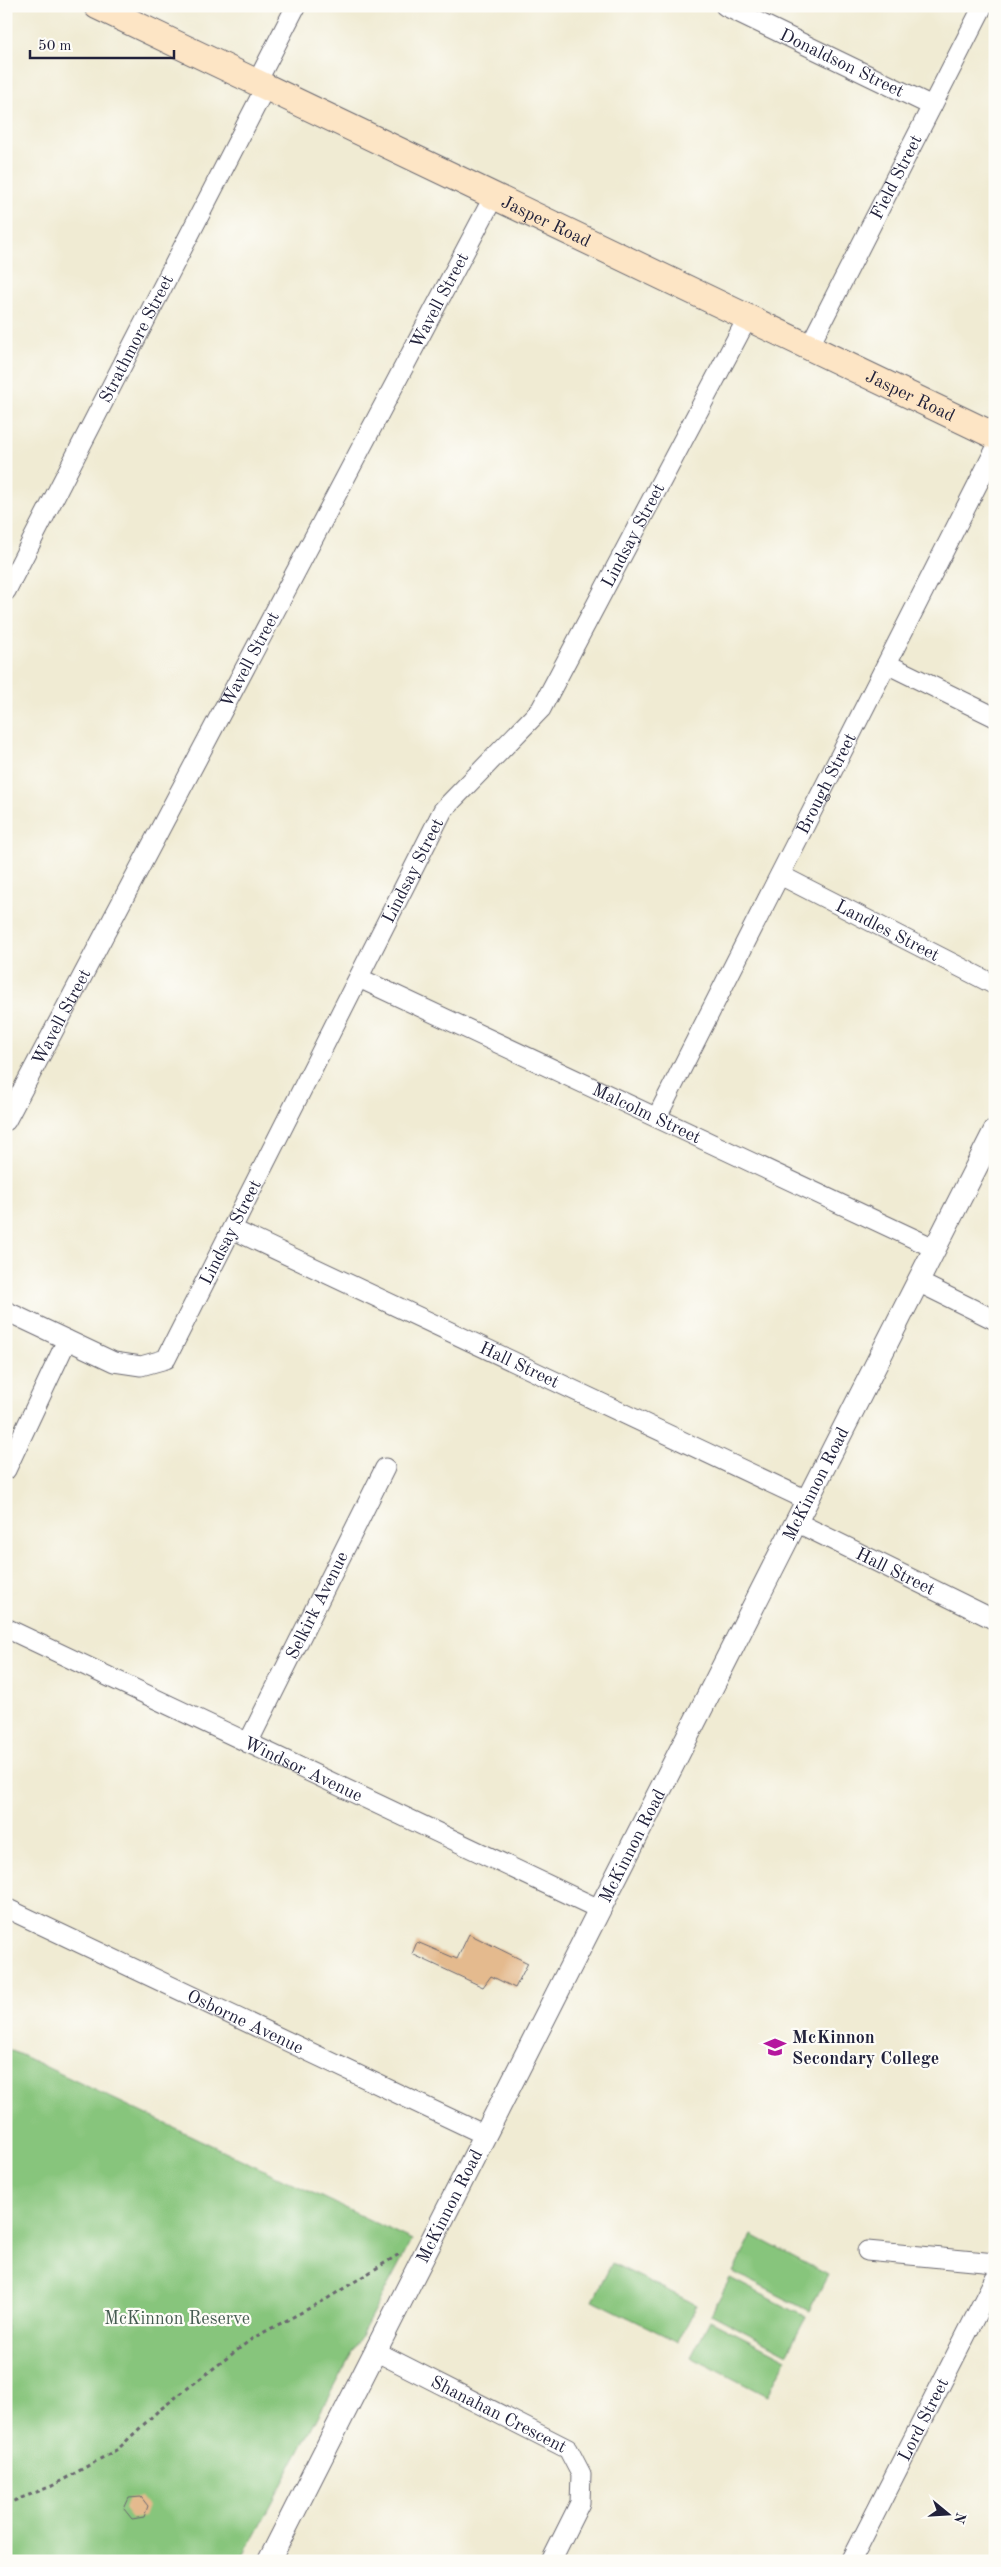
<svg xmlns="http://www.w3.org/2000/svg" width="1001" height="2567" font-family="'Old Standard TT',serif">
  <rect width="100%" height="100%" fill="#fdfcf7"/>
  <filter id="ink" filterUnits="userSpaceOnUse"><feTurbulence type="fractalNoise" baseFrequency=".02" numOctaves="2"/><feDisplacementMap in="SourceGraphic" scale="10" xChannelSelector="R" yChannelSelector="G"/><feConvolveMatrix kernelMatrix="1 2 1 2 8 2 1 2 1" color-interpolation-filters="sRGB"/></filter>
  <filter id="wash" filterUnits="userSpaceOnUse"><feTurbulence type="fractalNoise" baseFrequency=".0096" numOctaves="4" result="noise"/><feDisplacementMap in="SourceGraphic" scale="20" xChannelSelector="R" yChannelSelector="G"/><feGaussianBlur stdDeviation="1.12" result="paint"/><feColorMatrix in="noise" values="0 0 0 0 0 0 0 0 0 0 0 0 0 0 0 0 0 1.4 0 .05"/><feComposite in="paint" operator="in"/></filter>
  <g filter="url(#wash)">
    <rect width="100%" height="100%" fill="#f0ebd3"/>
    <!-- green -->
    <path fill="#87c57b" stroke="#54745b" d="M6,2048L412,2240L241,2561H10L6,2559Z
      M752,2235L828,2275L809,2311L733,2272Z
      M612,2263L697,2305L678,2342L593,2300Z
      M730,2278L806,2317L787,2354L711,2314Z
      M710,2320L786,2359L767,2396L691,2357Z"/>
    <g id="blocks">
      <!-- building -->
      <path fill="#e4ba8e" d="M469,1934L528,1963L515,1988L491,1976L483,1987L412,1954L417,1942L457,1959Z
        M141,2497L148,2506L144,2517L132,2519L124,2509L129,2498Z"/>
    </g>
  </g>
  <g filter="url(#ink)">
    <use href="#blocks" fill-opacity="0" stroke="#6a6870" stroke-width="1"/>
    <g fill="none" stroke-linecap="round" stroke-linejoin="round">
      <!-- minor casing -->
      <g stroke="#6a6870" stroke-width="21">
        <g id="minor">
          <path id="s1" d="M725,6L932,106"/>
          <path d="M257,82L296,6"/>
          <path id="s2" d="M809,347L983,6"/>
          <path id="s3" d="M6,591L266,86"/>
          <path d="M887,664L995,717"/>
          <path id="s4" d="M780,875L995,985"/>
          <path id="s5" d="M359,978L934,1248"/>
          <path id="s6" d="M657,1117L995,450"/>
          <path id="s7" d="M6,1121L494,196"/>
          <path id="s8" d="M232,1229L807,1500"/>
          <path d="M918,1282L995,1320"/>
          <path id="s9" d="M6,1311L114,1362L141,1366L166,1359L443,810L541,709L748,317"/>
          <path d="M6,1470L67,1340"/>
          <path id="s10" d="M796,1522L995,1620"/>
          <path id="s11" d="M6,1628L599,1909"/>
          <path id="s12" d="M248,1743L385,1468"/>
          <path id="s13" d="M6,1908L485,2135"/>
          <path d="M867,2251L995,2263"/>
          <path id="s14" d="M375,2351L568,2449L581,2474L580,2503L551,2561"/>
          <path id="s15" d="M851,2561L995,2278"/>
        </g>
      </g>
      <!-- tertiary casing -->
      <g stroke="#6a6870" stroke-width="24">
        <g id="tertiary">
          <path id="s16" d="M269,2561L995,1130"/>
        </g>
      </g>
      <!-- secondary casing -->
      <g stroke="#6a6870" stroke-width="28">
        <g id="secondary">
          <path id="s17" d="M97,6L995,436"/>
        </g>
      </g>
      <!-- path -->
      <path stroke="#6a6870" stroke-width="3" stroke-dasharray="4 4" stroke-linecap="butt" d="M6,2504L52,2486L118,2449L158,2411L253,2338L325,2300L401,2253"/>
      <!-- minor -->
      <use href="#minor" stroke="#fff" stroke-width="19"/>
      <!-- tertiary -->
      <use href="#tertiary" stroke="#fff" stroke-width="22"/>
      <!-- secondary -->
      <use href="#secondary" stroke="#fde5c5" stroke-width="26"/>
    </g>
  </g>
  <!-- icons -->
  <defs>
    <g id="school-bare" transform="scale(1.725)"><path d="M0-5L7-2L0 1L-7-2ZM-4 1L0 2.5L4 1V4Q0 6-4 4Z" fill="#b5179e" stroke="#fdfcf7" stroke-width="2.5" paint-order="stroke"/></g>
  </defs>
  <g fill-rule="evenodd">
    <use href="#school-bare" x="775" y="2047"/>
  </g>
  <g text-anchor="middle" stroke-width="4.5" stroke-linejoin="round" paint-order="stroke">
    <!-- street labels -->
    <g font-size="18" fill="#22223b" stroke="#fdfcf7">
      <text dy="6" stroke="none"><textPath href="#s1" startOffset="130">Donaldson Street</textPath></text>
      <text dy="6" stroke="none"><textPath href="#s2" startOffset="191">Field Street</textPath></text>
      <text dy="6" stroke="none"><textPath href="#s17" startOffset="498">Jasper Road</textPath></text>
      <text dy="6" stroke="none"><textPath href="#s7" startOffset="928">Wavell Street</textPath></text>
      <text dy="6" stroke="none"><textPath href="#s3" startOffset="284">Strathmore Street</textPath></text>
      <text dy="6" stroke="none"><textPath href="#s17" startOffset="902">Jasper Road</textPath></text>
      <text dy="6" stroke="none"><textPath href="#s9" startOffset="1125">Lindsay Street</textPath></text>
      <text dy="6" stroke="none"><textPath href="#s7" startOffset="522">Wavell Street</textPath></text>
      <text dy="6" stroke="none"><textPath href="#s6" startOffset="374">Brough Street</textPath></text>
      <text dy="6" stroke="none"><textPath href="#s9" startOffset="720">Lindsay Street</textPath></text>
      <text dy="6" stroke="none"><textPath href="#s4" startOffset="121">Landles Street</textPath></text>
      <text dy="6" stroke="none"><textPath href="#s7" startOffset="118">Wavell Street</textPath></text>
      <text dy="6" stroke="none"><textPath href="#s5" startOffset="318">Malcolm Street</textPath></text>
      <text dy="6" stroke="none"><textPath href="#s9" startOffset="315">Lindsay Street</textPath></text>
      <text dy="6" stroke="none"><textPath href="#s8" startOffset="318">Hall Street</textPath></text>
      <text dy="6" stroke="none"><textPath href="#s16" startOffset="1208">McKinnon Road</textPath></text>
      <text dy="6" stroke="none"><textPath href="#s10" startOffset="111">Hall Street</textPath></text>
      <text dy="6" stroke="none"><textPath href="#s12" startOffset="154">Selkirk Avenue</textPath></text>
      <text dy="6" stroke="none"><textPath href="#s11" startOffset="329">Windsor Avenue</textPath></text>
      <text dy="6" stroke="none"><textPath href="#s16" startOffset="802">McKinnon Road</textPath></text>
      <text dy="6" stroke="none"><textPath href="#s13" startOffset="265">Osborne Avenue</textPath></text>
      <text dy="6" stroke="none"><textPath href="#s16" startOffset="398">McKinnon Road</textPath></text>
      <text dy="6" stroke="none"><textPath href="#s14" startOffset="139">Shanahan Crescent</textPath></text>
      <text dy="6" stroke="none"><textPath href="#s15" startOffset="159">Lord Street</textPath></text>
    </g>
    <!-- poi labels -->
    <g font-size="18" font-weight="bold" fill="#22223b" stroke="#fdfcf7" text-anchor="start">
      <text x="792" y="2043">McKinnon<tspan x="792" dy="21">Secondary College</tspan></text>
    </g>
    <!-- park labels -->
    <g font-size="18" fill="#455b51" stroke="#fdfcf7">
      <text x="177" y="2324">McKinnon Reserve</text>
    </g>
  </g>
  <!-- margin -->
  <rect width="1001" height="2567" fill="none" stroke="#fdfcf7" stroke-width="25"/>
  <!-- north arrow -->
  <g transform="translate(948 2514) rotate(108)" stroke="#fdfcf7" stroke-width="4" paint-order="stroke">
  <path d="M0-4L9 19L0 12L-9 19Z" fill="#22223b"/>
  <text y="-8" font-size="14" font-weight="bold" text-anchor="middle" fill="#22223b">N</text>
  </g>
  <!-- scale -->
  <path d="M30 50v8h144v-8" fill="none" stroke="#22223b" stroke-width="2.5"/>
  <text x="38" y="50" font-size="15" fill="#22223b" stroke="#fdfcf7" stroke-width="4" paint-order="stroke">50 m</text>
</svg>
